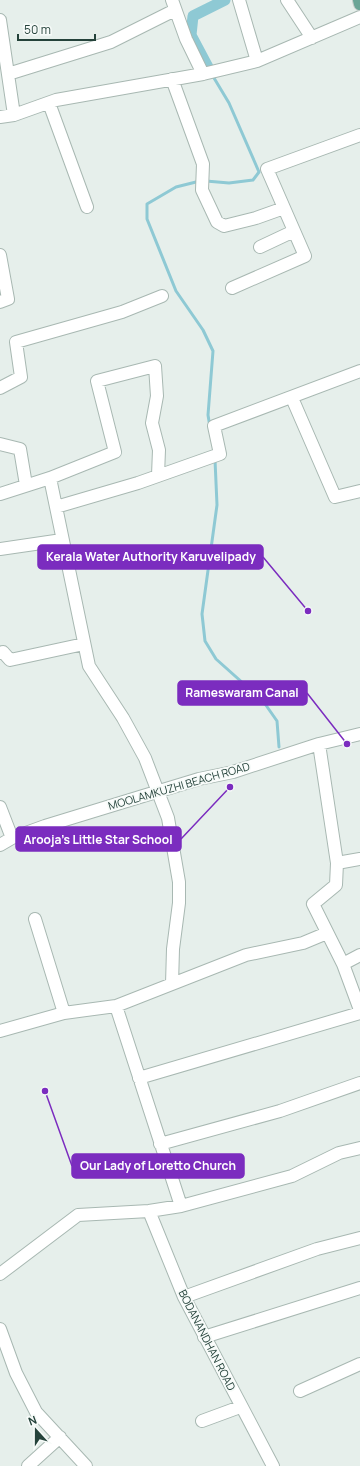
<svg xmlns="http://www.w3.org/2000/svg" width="360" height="1466" font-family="Manrope,sans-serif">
  <rect width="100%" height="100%" fill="#e6efeb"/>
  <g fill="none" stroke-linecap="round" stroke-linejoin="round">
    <!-- stream -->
    <path stroke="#8ec9d4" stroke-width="3" d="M200,181L176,187L147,204V219L176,291L203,330L213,351L208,415L210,427
      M206,181L229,183L253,180L259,172L229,103L214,78
      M215,460L217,505L202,614L205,641L216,659L263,701L277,721L279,747"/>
    <!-- canal -->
    <path stroke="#8ec9d4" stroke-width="11" d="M208,67L191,35L193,16L225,0"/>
    <!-- minor casing -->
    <g stroke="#a8b8b2" stroke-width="14">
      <path id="minor" d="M172,0L186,39L203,74
        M239,0L257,61
        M287,0L312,38
        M0,20L14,115
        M8,74L111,42L175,10
        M172,79L203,164L202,190L217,222L224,226L256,218L284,208
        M49,103L87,207
        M0,117L14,115L56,100L203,74L257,61L360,17
        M260,247L294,231
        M0,255L8,299L0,302
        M232,288L305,256L267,169L360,135
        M0,388L21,377L16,342L122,312L162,296
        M292,398L335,497L360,491
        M0,444L20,449L26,485
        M50,478L89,666L123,718L145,758L168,818L179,882V903L173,949L172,984
        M0,494L50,478L115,452L97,381L155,366L157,396L152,423L159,450L158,475
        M56,507L138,483L220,454L214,426L360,371
        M0,549L62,540
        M0,653L3,652L10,660L84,644
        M319,744L337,863L336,885L313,904L343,964L360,1010
        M0,807L12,838
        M0,845L12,838L45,826L143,796L199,779L233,772L319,744L360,734
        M337,863L360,859
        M35,919L64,1013
        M343,964L360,955
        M116,1006L181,1206
        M0,1031L64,1013L116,1006L246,955L303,943L327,933
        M139,1078L360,1013
        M160,1144L280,1111L360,1083
        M149,1211L184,1297L273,1466
        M0,1274L78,1215L149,1211L181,1206L292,1176L339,1153L360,1148
        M184,1297L317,1249L360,1238
        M0,1329L16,1373L36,1412L86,1466
        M204,1337L360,1288
        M300,1391L360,1364
        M202,1421L240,1407
        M28,1466L60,1437"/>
    </g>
    <!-- major casing -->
    <g stroke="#c2cac8" stroke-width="14">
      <path id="major" d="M359,0L360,4"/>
    </g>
    <!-- minor -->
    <use href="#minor" stroke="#fff" stroke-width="12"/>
    <!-- major -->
    <use href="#major" stroke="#6aa596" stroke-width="12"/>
  </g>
  <g text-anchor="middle" stroke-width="3.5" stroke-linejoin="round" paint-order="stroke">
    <!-- street labels -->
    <g font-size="11" fill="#24423a" stroke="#f7fbf9">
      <text transform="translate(179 786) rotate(-16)" y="4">MOOLAMKUZHI BEACH ROAD</text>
      <text transform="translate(207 1340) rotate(63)" y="4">BODANANDHAN ROAD</text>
    </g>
  </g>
  <!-- callouts -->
  <path fill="none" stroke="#7b2cbf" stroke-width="1.5" d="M308 611L263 557M347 744L307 693M230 787L181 839M45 1091L72 1166"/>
  <g fill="#7b2cbf" stroke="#f7fbf9" stroke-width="1.5">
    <circle cx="308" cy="611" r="4"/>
    <circle cx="347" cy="744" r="4"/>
    <circle cx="230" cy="787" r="4"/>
    <circle cx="45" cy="1091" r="4"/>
  </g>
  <g fill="#7b2cbf" stroke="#7b2cbf" stroke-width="1.5">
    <rect x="38" y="545" width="225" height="24" rx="4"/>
    <rect x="178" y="681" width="129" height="24" rx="4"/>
    <rect x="16" y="827" width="165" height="24" rx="4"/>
    <rect x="72" y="1154" width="172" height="24" rx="4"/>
  </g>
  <g font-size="12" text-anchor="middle" font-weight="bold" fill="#fff">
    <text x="151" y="561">Kerala Water Authority Karuvelipady</text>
    <text x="242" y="697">Rameswaram Canal</text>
    <text x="98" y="844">Arooja's Little Star School</text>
    <text x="158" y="1170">Our Lady of Loretto Church</text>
  </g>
  <!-- north arrow -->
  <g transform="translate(36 1430) rotate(339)" stroke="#f7fbf9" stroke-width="3" paint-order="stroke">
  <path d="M0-3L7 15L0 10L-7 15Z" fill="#24423a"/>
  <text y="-6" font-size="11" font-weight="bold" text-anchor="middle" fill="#24423a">N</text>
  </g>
  <!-- scale -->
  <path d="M18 34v6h77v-6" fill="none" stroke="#24423a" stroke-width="2"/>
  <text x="24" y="34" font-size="12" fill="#24423a" stroke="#f7fbf9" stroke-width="3" paint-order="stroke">50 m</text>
</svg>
